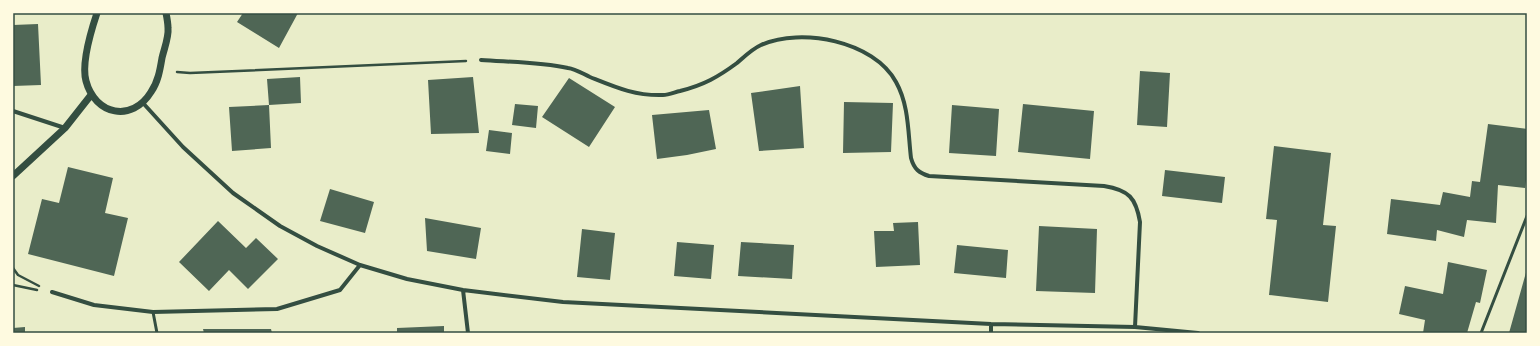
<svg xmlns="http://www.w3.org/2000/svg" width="1540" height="346" font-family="Rubik,sans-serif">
  <rect width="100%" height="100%" fill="#e9edc9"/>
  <!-- building -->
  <path fill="#4f6655" d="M243,13H298L279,48L237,22Z
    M38,24L41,85L13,86V25Z
    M1140,71L1170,73L1167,127L1137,125Z
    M300,77L301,103L269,105L267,79Z
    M473,77L479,133L431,134L428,80Z
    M569,78L615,107L589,147L542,117Z
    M800,86L804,148L759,151L751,93Z
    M844,102L893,103L891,152L843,153Z
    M515,104L538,106L536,128L512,125Z
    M1023,104L1094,111L1090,159L1018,152Z
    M269,105L271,148L232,151L229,107Z
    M952,105L999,109L996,156L949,153Z
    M709,110L716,149L687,155L657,159L652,115Z
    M1488,124L1527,129V173L1525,188L1498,185L1496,223L1467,220L1464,237L1437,230L1436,241L1387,234L1391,199L1440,205L1443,192L1470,197L1472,181L1480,182Z
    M489,130L512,133L510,154L486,151Z
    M1274,146L1331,153L1323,225L1336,226L1328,302L1269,295L1277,220L1266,219Z
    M68,167L113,178L105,213L128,218L114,276L28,254L42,199L59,203Z
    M1165,170L1225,177L1222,203L1162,196Z
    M330,189L374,202L365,233L320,221Z
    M425,218L481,228L476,259L427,251Z
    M218,221L246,248L256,238L278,259L248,289L229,270L209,291L179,262Z
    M918,222L920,265L876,267L874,231H894L893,223Z
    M1039,226L1097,229L1095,293L1036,291Z
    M582,229L615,233L610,280L577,277Z
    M677,242L714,245L711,279L674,276Z
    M741,242L794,245L792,279L738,276Z
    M957,245L1008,250L1006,278L954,273Z
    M1448,262L1487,270L1480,303L1476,302L1467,333H1423L1425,320L1399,314L1405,286L1443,294Z
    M1527,269V333H1509Z
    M444,326V333H397V328Z
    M25,327V333H13V328Z
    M203,329H271L272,333H204Z"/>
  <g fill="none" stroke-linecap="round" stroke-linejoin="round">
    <!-- path -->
    <path stroke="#344e41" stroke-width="2.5" d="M177,72L190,73L466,61
      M13,268L18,275L39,286
      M13,285L37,290"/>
    <!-- service -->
    <path stroke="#344e41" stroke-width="3" d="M153,312L157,333
      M1481,333L1527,216"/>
    <!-- minor -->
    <path stroke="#344e41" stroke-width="4" d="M481,60C509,62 540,62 568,68C576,69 583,74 590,77C615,87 635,96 663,95C669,95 675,92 680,91C704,85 718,77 737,63C744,57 752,49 761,45C801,27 874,41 896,82C909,105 908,133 911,158C914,169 919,173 929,176L1104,186C1129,190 1136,198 1140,222L1135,327
      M143,103L183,147L233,193L280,226L317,246L360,265L407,279L463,290L563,302L991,324L1135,327L1198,333
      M13,111L65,128
      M463,290L468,333
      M52,292L94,305L153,312L277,309L340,290L360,265
      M991,324V333"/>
    <!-- tertiary -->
    <path stroke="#344e41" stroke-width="7" d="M97,13C91,31 81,63 86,81C95,115 132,123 151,92C158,82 160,70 162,58C164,49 169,37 168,28C168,23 167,18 166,13
      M13,176L65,128L91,95"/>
  </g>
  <!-- border -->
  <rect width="1540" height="346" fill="none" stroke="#fefae0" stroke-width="28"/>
  <rect x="14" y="14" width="1512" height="318" fill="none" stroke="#344e41" stroke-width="1.5"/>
</svg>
